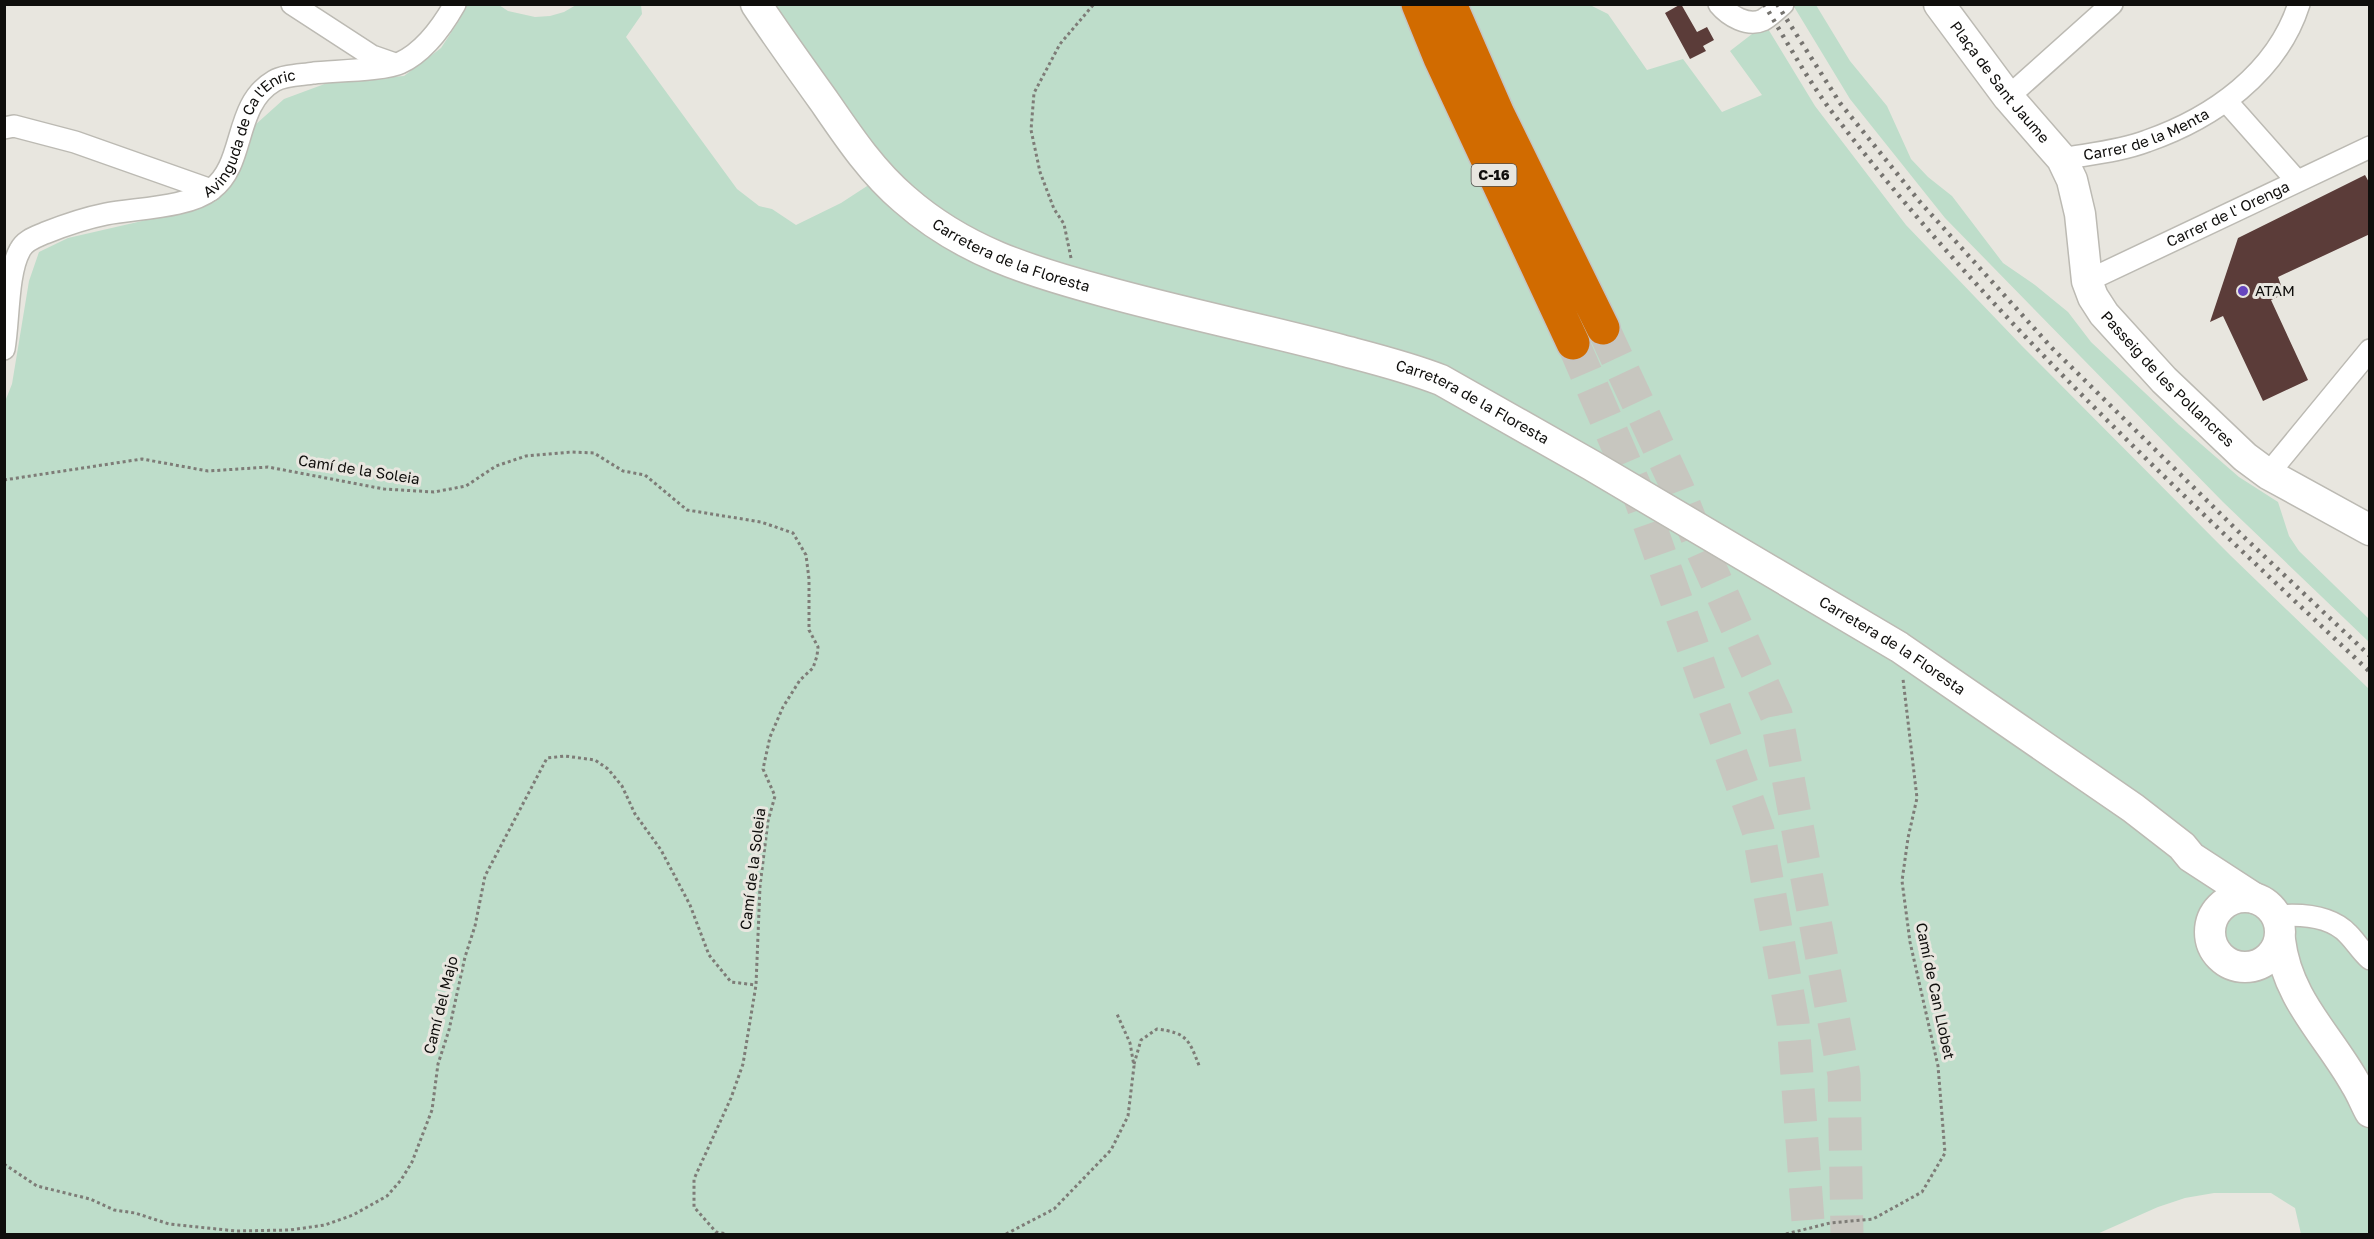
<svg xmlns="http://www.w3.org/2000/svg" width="2374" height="1239" font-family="'Golos Text',sans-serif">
  <rect width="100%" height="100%" fill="#e8e6df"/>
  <!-- green -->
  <path fill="#beddca" d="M464,5H499L508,11L535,17L550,16L564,12L576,5H641L642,14L626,37L737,189L759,206L772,209L796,225L841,203L884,175L824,85L775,5H1590L1608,14L1647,70L1683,59L1722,112L1762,95L1730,51L1765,24L1815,106L1906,225L2022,346L2231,556L2369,689V1234H2301L2295,1208L2271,1193H2214L2185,1198L2158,1207L2097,1234H5L4,404L12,384L29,281L39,252L68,238L142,221L209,199L241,161L255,125L284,99L330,82L404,76L441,48L460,19Z
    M1793,5H1816L1850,61L1887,106L1911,159L1928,177L1952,196L2003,263L2035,285L2068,312L2091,342L2179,425L2239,477L2278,502L2289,536L2299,551L2369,619V642L2223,502L1945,218L1850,99Z"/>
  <!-- building -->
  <path fill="#5b3c39" d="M1681,4L1697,32L1707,27L1714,40L1703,46L1706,51L1690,59L1665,13Z
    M2365,175L2370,184V234L2278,277L2282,288V295L2271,300L2308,380L2263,401L2223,316L2210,322L2238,238Z"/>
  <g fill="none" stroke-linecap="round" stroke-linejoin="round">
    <!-- highway-tunnel -->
    <path stroke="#c7c6bf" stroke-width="33" stroke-dasharray="33 16" stroke-linecap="butt" d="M1603,328L1678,489L1702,550L1776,714L1844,1075L1847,1234
      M1573,343L1640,498L1758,830L1793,1022L1809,1234"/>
    <!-- street casing -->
    <g stroke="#bcbab3" stroke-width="24">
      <g id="street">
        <path d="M292,4L372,56L392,63"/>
        <path d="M1719,4C1729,16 1748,27 1763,20C1770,16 1777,9 1783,4"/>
        <path d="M2008,97L2112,4"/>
        <path d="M2227,102L2297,181"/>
        <path d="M4,128L14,126L75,142L211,190"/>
        <path id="s1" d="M2062,159C2089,154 2121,151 2147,141C2213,118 2277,73 2299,4"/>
        <path id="s2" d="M2087,281L2370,147"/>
        <path id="s3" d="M4,349C9,321 7,273 20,250C25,240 36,237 45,233C65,225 86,218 106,214C137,208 188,208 212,189C246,164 233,105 274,81C284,75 302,75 314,73C331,71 387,70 400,63C424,52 442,27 455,4"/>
        <path d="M2268,474L2370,350"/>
        <path d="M2277,916C2301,914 2330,915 2348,934C2356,942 2361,951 2370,959"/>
      </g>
    </g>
    <!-- secondary casing -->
    <g stroke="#bcbab3" stroke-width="33">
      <g id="secondary">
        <path id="s4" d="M756,4C778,37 801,69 824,101C848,136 872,172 904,199C963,251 1029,271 1103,291C1182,313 1262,329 1341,350C1375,359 1408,367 1441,380L1591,465L1899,647L2133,808L2182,846L2191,857L2254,898"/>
        <path id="s5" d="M1939,4L2008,97L2062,159L2072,180L2080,214L2087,281L2093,297L2104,314L2164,380L2245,457L2268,474L2370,530"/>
        <circle cx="2245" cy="932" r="35"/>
        <path d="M2280,940C2287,999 2328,1035 2355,1083C2361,1092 2365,1103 2370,1112"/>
      </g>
    </g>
    <!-- highway casing -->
    <g stroke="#c5c5c5" stroke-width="36">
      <path id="highway" d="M1418,4L1440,58L1573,343
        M1450,4L1498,114L1603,328"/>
    </g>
    <!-- path -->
    <path stroke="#7e7c77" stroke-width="3" stroke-dasharray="3 3" stroke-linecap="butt" d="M1071,258L1064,224L1054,209L1040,172L1031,130L1034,93L1060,44L1094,4
      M4,480L142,459L208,471L268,467L384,489L434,492L466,486L496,466L526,456L571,452L594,453L623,471L645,475L687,510L761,522L793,533L806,555L809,579V630L818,647L817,656L813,668L800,680L783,707L770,737L763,769L775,796L768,821L760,886L756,985L743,1064L731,1098L694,1179V1207L716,1232L727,1234
      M1134,1064L1141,1040L1157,1029C1188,1033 1189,1040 1200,1068
      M4,1164L37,1186L90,1199L114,1210L135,1213L169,1224L236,1231L290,1230L325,1225L353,1215L387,1196L401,1180L412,1162L432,1110L438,1064L449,1030L465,957L475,926L485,876L547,758L565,756L595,760L608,769L622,786L635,814L661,850L690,905L709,955L731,982L756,985
      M1006,1234L1054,1209L1111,1150L1128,1116L1134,1066L1130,1043L1117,1014
      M1786,1234L1830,1223L1873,1219L1922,1192L1945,1153L1938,1066L1910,942L1902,881L1908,838L1917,798L1903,679"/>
    <!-- street -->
    <use href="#street" stroke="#fff" stroke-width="21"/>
    <!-- secondary -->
    <use href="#secondary" stroke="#fff" stroke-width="30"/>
    <!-- highway -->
    <use href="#highway" stroke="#d16b00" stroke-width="33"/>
    <!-- rail -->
    <path stroke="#767470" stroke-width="4.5" stroke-dasharray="3 6" stroke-linecap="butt" d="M1764,4C1786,40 1807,79 1832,112C1989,318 2182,494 2370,672
      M1777,4L1840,103L1920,202L2052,348L2246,539L2370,656"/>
  </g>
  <!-- markers -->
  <circle fill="#6646bf" stroke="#e8e6df" stroke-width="2" cx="2243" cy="291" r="6"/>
  <g text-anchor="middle" stroke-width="6" stroke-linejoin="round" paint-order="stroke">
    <!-- shield labels -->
    <rect fill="#e8e6df" stroke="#504f4b" stroke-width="1.5" x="1471.5" y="164" width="45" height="22" rx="4.5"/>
    <g font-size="14" font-weight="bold" fill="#0f0e0c">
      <text x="1494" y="180">C-16</text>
    </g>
    <!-- street labels -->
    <g font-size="15" fill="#0f0e0c" stroke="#e8e6df">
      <text dy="5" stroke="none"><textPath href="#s5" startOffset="99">Plaça de Sant Jaume</textPath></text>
      <text dy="5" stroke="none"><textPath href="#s3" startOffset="376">Avinguda de Ca l'Enric</textPath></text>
      <text dy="5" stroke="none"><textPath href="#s1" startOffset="88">Carrer de la Menta</textPath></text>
      <text dy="5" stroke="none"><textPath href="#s2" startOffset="156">Carrer de l' Orenga</textPath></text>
      <text dy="5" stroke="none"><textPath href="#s4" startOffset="368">Carretera de la Floresta</textPath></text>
      <text dy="5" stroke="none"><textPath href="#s5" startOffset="452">Passeig de les Pollancres</textPath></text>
      <text dy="5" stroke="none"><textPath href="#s4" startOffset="854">Carretera de la Floresta</textPath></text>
      <text transform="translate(359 470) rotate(9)" y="5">Camí de la Soleia</text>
      <text dy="5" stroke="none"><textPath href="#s4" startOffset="1340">Carretera de la Floresta</textPath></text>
      <text transform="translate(753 869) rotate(-83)" y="5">Camí de la Soleia</text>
      <text transform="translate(1935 991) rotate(78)" y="5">Camí de Can Llobet</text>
      <text transform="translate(441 1005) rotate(-76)" y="5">Camí del Majo</text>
    </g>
    <!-- poi labels -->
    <g font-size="15" fill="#0f0e0c" stroke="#e8e6df" text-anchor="start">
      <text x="2255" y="296">ATAM</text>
    </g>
  </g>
  <!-- border -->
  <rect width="2374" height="1239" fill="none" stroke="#0f0e0c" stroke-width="12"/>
</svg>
